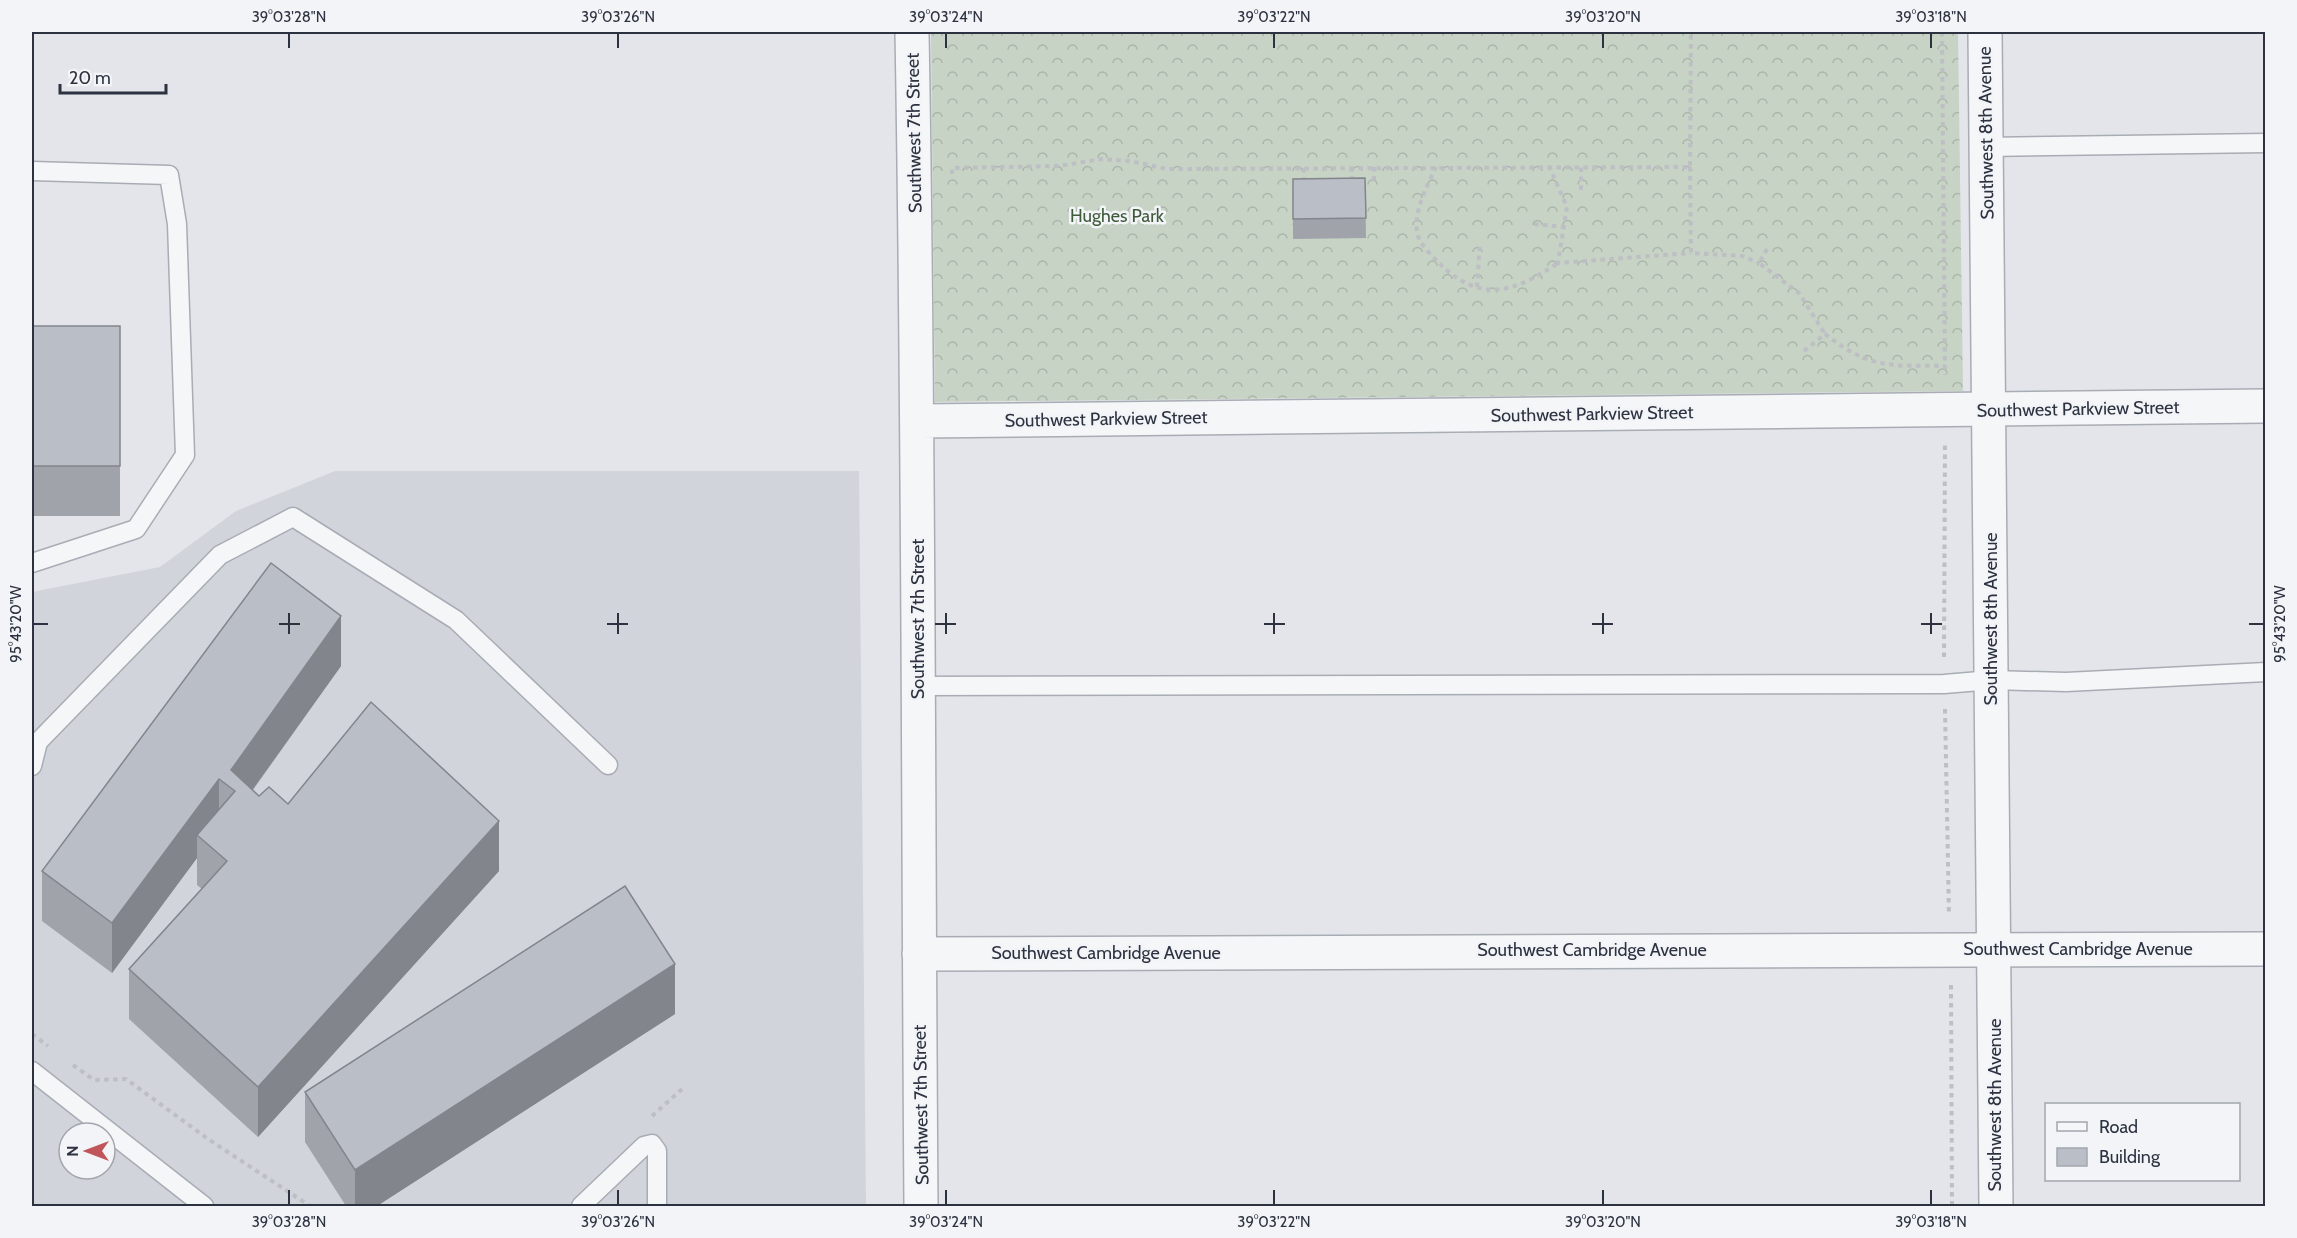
<svg xmlns="http://www.w3.org/2000/svg" width="2297" height="1238" font-family="Cabin,sans-serif">
  <defs>
    <pattern id="forest-crowns" width="20" height="18" patternUnits="userSpaceOnUse" patternTransform="scale(1.5)"><rect width="20" height="18" fill="#c7d3c5"/><path d="M2 6a3 3 0 1 1 6 0M12 15a3 3 0 1 1 6 0" fill="none" stroke="#abb6aa"/></pattern>
  </defs>
  <rect width="100%" height="100%" fill="#e3e5ea"/>
  <!-- built -->
  <path fill="#d1d4db" fill-rule="evenodd" d="M335,471H859L866,1206H32V592L160,567L236,511ZM69,1133H105V1169H69Z"/>
  <!-- forest -->
  <path fill="url(#forest-crowns)" d="M931,32H1958L1963,391L935,402Z"/>
  <g fill="none" stroke-linecap="round" stroke-linejoin="round">
    <!-- service casing -->
    <g stroke="#a8acb4" stroke-width="21">
      <path id="service" d="M1986,147L2266,143
        M32,171L169,175L177,224L185,455L136,529L32,563
        M917,686L1944,684L1992,680L2066,682L2266,672
        M32,766L38,742L220,555L293,517L456,620L608,765
        M32,1071L204,1206
        M581,1206L644,1146L652,1144L657,1151V1206"/>
    </g>
    <!-- minor casing -->
    <g stroke="#a8acb4" stroke-width="36">
      <path id="minor" d="M912,32C919,423 918,815 921,1206
        M919,421L2266,406
        M919,954L2266,949"/>
    </g>
    <!-- tertiary casing -->
    <g stroke="#a8acb4" stroke-width="36">
      <path id="tertiary" d="M1985,32L1996,1206"/>
    </g>
    <!-- path -->
    <path stroke="#bdbfc4" stroke-width="4" stroke-dasharray="4.5 4.5" stroke-linecap="butt" d="M1942,32L1945,375
      M1549,166L1567,207L1558,263L1691,253
      M1351,167L1352,181
      M1374,167V184
      M1436,167C1427,186 1414,210 1417,232C1418,242 1431,255 1438,262C1481,305 1514,292 1558,263
      M1690,167L1691,253L1742,256L1759,263
      M1304,168V182
      M952,174V168L1059,166L1101,159L1130,161L1167,169L1690,167L1691,32
      M1581,190V166
      M1534,224L1564,227
      M1767,249L1759,263L1799,293L1825,334
      M1477,287L1480,243
      M1804,351L1825,334C1871,370 1890,365 1945,366
      M1944,657L1945,442
      M1945,709L1949,915
      M1951,985L1952,1206
      M32,1034L48,1046
      M73,1065L94,1080L126,1079L208,1139L310,1206
      M652,1116L682,1089"/>
    <!-- service -->
    <use href="#service" stroke="#f5f6f8" stroke-width="18"/>
    <!-- minor -->
    <use href="#minor" stroke="#f5f6f8" stroke-width="33"/>
    <!-- tertiary -->
    <use href="#tertiary" stroke="#f5f6f8" stroke-width="33"/>
  </g>
  <!-- wall -->
  <path fill="#a0a3aa" d="M1365,178L1366,238L1293,239V179Z
    M32,326H120V516H32Z
    M341,666L253,790L259,796L288,804L499,871L258,1137L129,1019V969L202,889L197,885V858L112,973L42,921V871Z
    M675,1014L377,1206H346L305,1142V1092Z"/>
  <!-- shaded-wall -->
  <path fill="#82858b" d="M341,616V666L235,814V791L231,770Z
    M219,779V829L197,835V858L112,973V923Z
    M499,821V871L258,1137V1087Z
    M675,964V1014L377,1206H355V1170Z"/>
  <!-- building -->
  <path fill="#babec6" stroke="#82858b" stroke-width="1.5" d="M1365,178L1366,218L1293,219V179Z
    M32,326H120V466H32Z
    M271,563L341,616L231,770L259,796L269,787L288,804L371,702L499,821L258,1087L129,969L227,861L197,835L235,791L219,779L112,923L42,871Z
    M625,886L675,964L355,1170L305,1092Z"/>
  <!-- ticks -->
  <path fill="none" stroke="#2c3240" stroke-width="2" d="M289,33V48M618,33V48M946,33V48M1274,33V48M1603,33V48M1931,33V48M289,613V634M618,613V634M946,613V634M1274,613V634M1603,613V634M1931,613V634M33,624H48M279,624H300M607,624H628M935,624H956M1264,624H1285M1592,624H1613M1921,624H1942M2249,624H2264M289,1190V1205M618,1190V1205M946,1190V1205M1274,1190V1205M1603,1190V1205M1931,1190V1205"/>
  <g text-anchor="middle" stroke-width="5" stroke-linejoin="round" paint-order="stroke">
    <!-- street labels -->
    <g font-size="18" fill="#2c3240" stroke="#f2f4f7">
      <text transform="translate(914 133) rotate(-91)" y="6">Southwest 7th Street</text>
      <text transform="translate(1986 133) rotate(-91)" y="6">Southwest 8th Avenue</text>
      <text transform="translate(2078 409) rotate(-1)" y="6">Southwest Parkview Street</text>
      <text transform="translate(1592 414) rotate(-1)" y="6">Southwest Parkview Street</text>
      <text transform="translate(1106 419) rotate(-1)" y="6">Southwest Parkview Street</text>
      <text transform="translate(918 619) rotate(-90)" y="6">Southwest 7th Street</text>
      <text transform="translate(1991 619) rotate(-90)" y="6">Southwest 8th Avenue</text>
      <text x="2078" y="955">Southwest Cambridge Avenue</text>
      <text x="1592" y="956">Southwest Cambridge Avenue</text>
      <text x="1106" y="959">Southwest Cambridge Avenue</text>
      <text transform="translate(921 1105) rotate(-91)" y="6">Southwest 7th Street</text>
      <text transform="translate(1995 1105) rotate(-90)" y="6">Southwest 8th Avenue</text>
    </g>
    <!-- park labels -->
    <g font-size="18" fill="#3e5a3b" stroke="#f2f4f7">
      <text x="1117" y="222">Hughes Park</text>
    </g>
  </g>
  <!-- border -->
  <rect width="2297" height="1238" fill="none" stroke="#f2f4f7" stroke-width="66"/>
  <!-- legend -->
  <rect x="2045" y="1103" width="195" height="78" fill="#f2f4f7" stroke="#a3a6ae" stroke-width="1.5"/>
  <rect x="2057" y="1122" width="30" height="9" fill="#f5f6f8" stroke="#a3a6ae" stroke-width="1.5"/>
  <text x="2099" y="1133" font-size="18" fill="#2c3240">Road</text>
  <rect x="2057" y="1148" width="30" height="18" fill="#babec6" stroke="#a3a6ae" stroke-width="1.5"/>
  <text x="2099" y="1163" font-size="18" fill="#2c3240">Building</text>
  <!-- north arrow -->
  <g transform="translate(87 1151) rotate(270)"><circle r="28" fill="#f2f4f7" stroke="#a3a6ae" stroke-width="1.5"/>
  <path d="M0-4.5L10 22L0 15L-10 22Z" fill="#c1555c"/>
  <text y="-9" font-size="16" font-weight="bold" text-anchor="middle" fill="#2c3240">N</text>
  </g>
  <!-- scale -->
  <path d="M60 84v9h106v-9" fill="none" stroke="#2c3240" stroke-width="3"/>
  <text x="69" y="84" font-size="18" fill="#2c3240" stroke="#f2f4f7" stroke-width="4.5" paint-order="stroke">20 m</text>
  <rect x="33" y="33" width="2231" height="1172" fill="none" stroke="#2c3240" stroke-width="2"/>
  <g font-size="15" text-anchor="middle" fill="#2c3240">
    <text x="289" y="22">39°03'28"N</text>
    <text x="618" y="22">39°03'26"N</text>
    <text x="946" y="22">39°03'24"N</text>
    <text x="1274" y="22">39°03'22"N</text>
    <text x="1603" y="22">39°03'20"N</text>
    <text x="1931" y="22">39°03'18"N</text>
    <text transform="translate(2280 624) rotate(-90)" y="5">95°43'20"W</text>
    <text transform="translate(16 624) rotate(-90)" y="5">95°43'20"W</text>
    <text x="289" y="1227">39°03'28"N</text>
    <text x="618" y="1227">39°03'26"N</text>
    <text x="946" y="1227">39°03'24"N</text>
    <text x="1274" y="1227">39°03'22"N</text>
    <text x="1603" y="1227">39°03'20"N</text>
    <text x="1931" y="1227">39°03'18"N</text>
  </g>
</svg>
